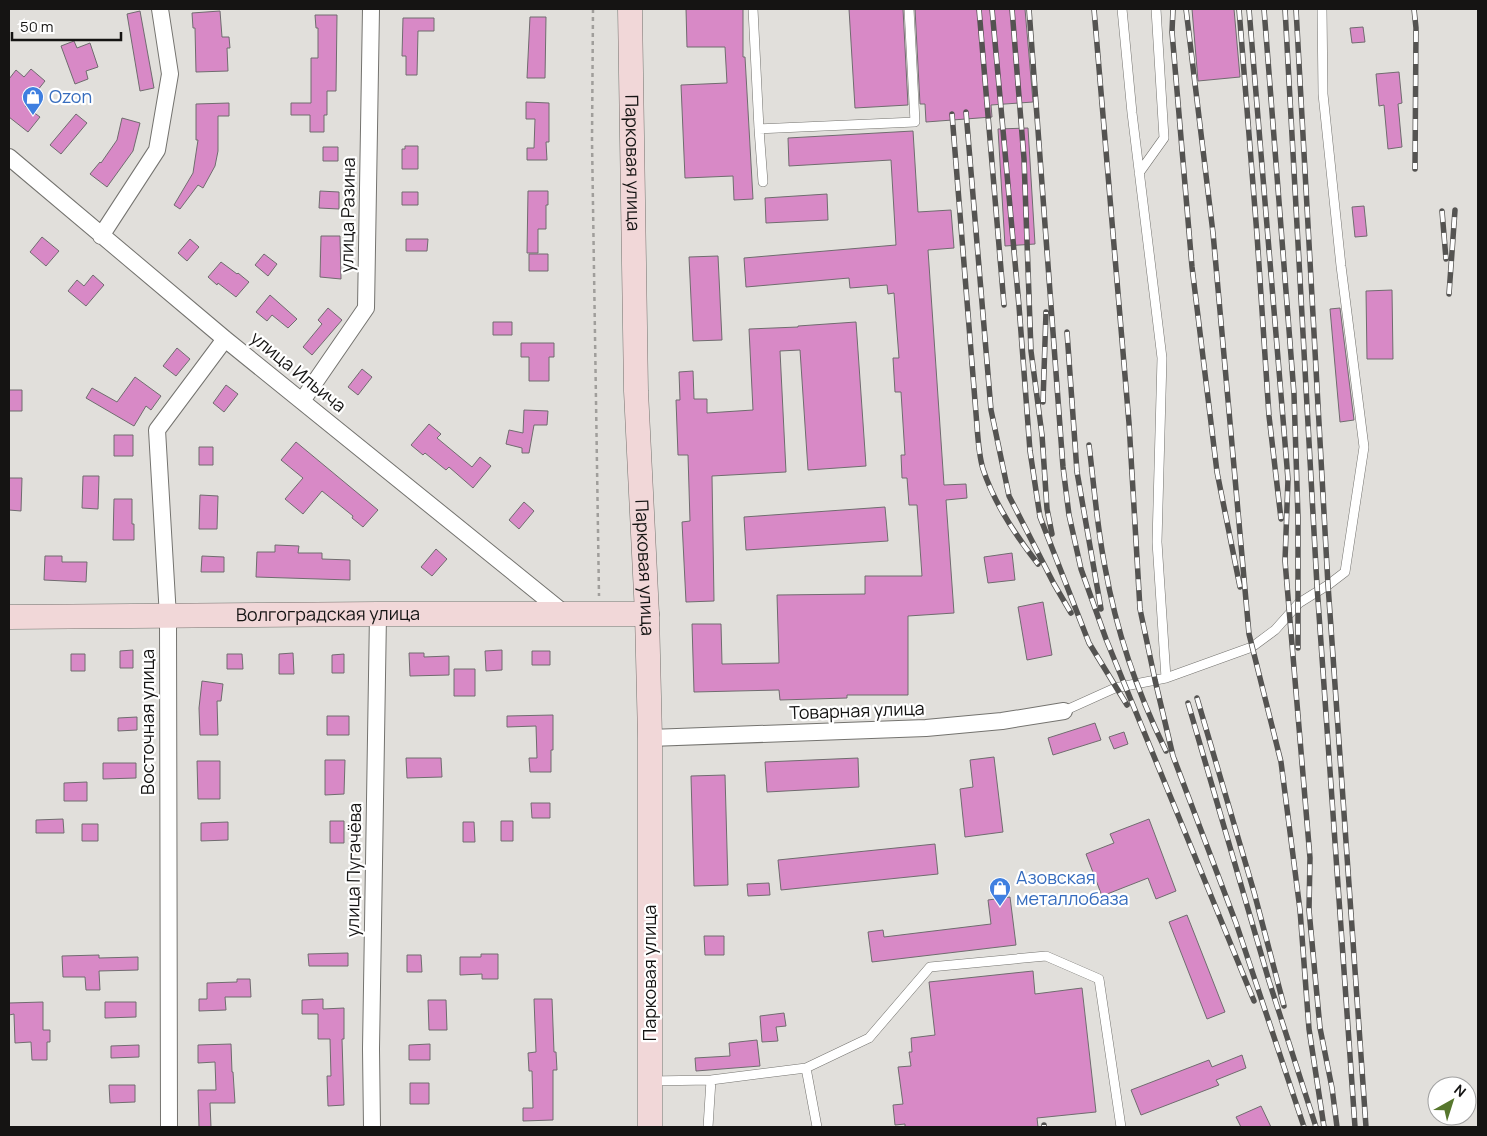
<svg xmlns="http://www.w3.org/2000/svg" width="1487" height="1136" font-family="Manrope,sans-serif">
  <rect width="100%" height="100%" fill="#e1dfdb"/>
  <!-- building -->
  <path fill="#d889c6" stroke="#706c6f" d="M686,9H743V57H745L753,199L734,200L733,176L685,178L681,85L727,83L725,47H687Z
    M849,9H903L908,105L855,108Z
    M915,9H1025L1033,102L991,105L992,117L926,122L925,104H920Z
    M1192,9H1234L1240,77L1198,81Z
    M140,11L154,88L140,91L127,14Z
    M220,11L222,37H229L230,48H227L228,71L196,72L195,28H193L192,13Z
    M315,15H337L336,91H327V115H324V132H310V115H291V103H311V58H318V28H316Z
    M530,17H546L545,78H527Z
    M403,18H434V31H418L417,75H406V56H402Z
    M1363,27L1365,42L1352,43L1350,28Z
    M74,41L77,48L90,43L98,67L86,71L88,79L75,84L61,46Z
    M31,69L45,81L25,106L40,117L28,132L9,117V79L16,70L24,77Z
    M1399,72L1402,103L1398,104L1402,147L1388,149L1384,105L1379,106L1376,74Z
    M526,102L549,103V142H546L547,160H527V148H534L535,119H526Z
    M229,103V116H218V151L215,166L203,188L198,185L180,209L174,205L193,173L198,140H196V104Z
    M76,114L87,123L61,154L50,145Z
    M122,118L140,123L133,151L107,187L90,174L100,162L101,163L117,140Z
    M1028,128L1035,244L1005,246L998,129Z
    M913,131L918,212L951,210L954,248L928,250L944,485L966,484L967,498L946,500L954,613L908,616V695H847V698L780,700L779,690L694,692L692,624H721L722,664L779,663L777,595L865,594V576H922L917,505H909L907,478H902L901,455H905L901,392H895L893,358H899L894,293L888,294L887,285L850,288L849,278L746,287L744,258L896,245L891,160L789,166L788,138Z
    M405,146H418V169H402V149H405Z
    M323,147H338V161H323Z
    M320,191L339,192V209L319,208Z
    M528,191H548V205H546V229H538V253H527Z
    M402,192H418V205H402Z
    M827,194L828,220L766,223L765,198Z
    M1364,206L1367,236L1355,237L1352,207Z
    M321,236H340L341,279L320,277Z
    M42,237L59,251L46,266L30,252Z
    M190,239L199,247L187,261L178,253Z
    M406,239H428L427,251H406Z
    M264,254L277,264L268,276L255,265Z
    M529,254H548V271H529Z
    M718,256L722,340L693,341L689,257Z
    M221,262L237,274L238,273L249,282L236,297L218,283L217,285L208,277Z
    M93,275L104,285L86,306L68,291L77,280L84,286Z
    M1392,290L1393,359H1367L1366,291Z
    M270,295L297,319L288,328L272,315L267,321L256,312Z
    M328,308L342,320L312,355L303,347L322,324L318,320Z
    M1340,308L1354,420L1340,422L1330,309Z
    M493,322H512V335H493Z
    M856,322L866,466L808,470L800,350L780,351L786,472L712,476L714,601L686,602L682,522L690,521L688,455H678L676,400H680L679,372L693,371L694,399H707V413L753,410L749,329L798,327V326Z
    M521,343H554V357H549V381H529V357H521Z
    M177,348L190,359L176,376L163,366Z
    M362,369L372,377L358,395L348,387Z
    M135,377L161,396L151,410L146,406L134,426L86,398L92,388L117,402Z
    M226,385L238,394L224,412L213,403Z
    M9,390H22V411H9Z
    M524,410L548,411L547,425H534L529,453H522V448L506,444L509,430L523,433Z
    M429,424L441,434L437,438L472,467L480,457L491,466L473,488L449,467L446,470L425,453L423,455L411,445Z
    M114,435H133V456H114Z
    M296,442L378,510L363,527L352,518L353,516L322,491L303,514L285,499L303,478L281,460Z
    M199,447H213V465H199Z
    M83,476H99L98,509L82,508Z
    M9,478H22L21,511L9,510Z
    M200,495L218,496L217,529H199Z
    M114,499H132V524H134V540H113Z
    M524,502L534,511L519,529L509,520Z
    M885,507L888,541L746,550L744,517Z
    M275,545L299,546L298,553H322V559L350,560V580L256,577L257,552H275Z
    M436,549L447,559L432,576L421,567Z
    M1012,553L1015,580L988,583L984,557Z
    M45,556H62V562H87L86,582L44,580Z
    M202,556L224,557V572H201Z
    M1043,602L1052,655L1027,660L1018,607Z
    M133,650V668H120V651Z
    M502,650V670L486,671L485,651Z
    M532,651H550V665H532Z
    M293,653L294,674H279V654Z
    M409,653H424V657L449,656V675L410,676Z
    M71,654H85V671H71Z
    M227,654H242L243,669H227Z
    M344,654V673H332V655Z
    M454,669H475V696H454Z
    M202,681L223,684L221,701H217L218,735H200L199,708Z
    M553,715V750H551V772H530L529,758H537L536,726L507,727V716Z
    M327,716H349V735H327Z
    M137,717V730L118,731V718Z
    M1095,723L1101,740L1053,755L1048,738Z
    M1124,732L1128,744L1114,749L1109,737Z
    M994,757L1003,832L965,837L960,789L973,787L970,760Z
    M406,758H441L442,777L407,778Z
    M858,758L859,787L767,792L765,762Z
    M325,760H345L344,794L325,795Z
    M197,761H220V799H198Z
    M103,763H136V778L103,779Z
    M725,775L728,885L694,886L691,776Z
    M87,782V801H64V783Z
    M531,803H550V818H532Z
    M63,819L64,833H36V820Z
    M1149,819L1176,891L1156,899L1148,878L1102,896L1086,854L1114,843L1110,834Z
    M330,821H344V843H330Z
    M501,821H513V841H501Z
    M228,822V840L201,841V823Z
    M463,822H474L475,842H463Z
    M82,824H98V841H82Z
    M935,844L938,874L781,890L778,860Z
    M769,883L770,895L748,896L747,884Z
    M1010,897L1016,945L872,962L868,932L883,930L884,937L991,924L988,900Z
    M1187,915L1225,1012L1207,1019L1169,922Z
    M704,936H724V955H705Z
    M348,953V966H309L308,954Z
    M481,954H498V979H482V974L460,975V957H481Z
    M99,955V958L138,957V970L99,971L100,990H86L85,977H63L62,956Z
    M407,955H421L422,972H407Z
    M1033,971L1035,994L1082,988L1096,1112L1037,1118L1038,1127H905V1124L895,1125L893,1105L903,1104L898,1067L911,1066L909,1052H912L911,1038L935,1035L929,982Z
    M237,979H250L251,997H225L226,1010L199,1011V999H207V983L237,982Z
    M323,999V1009L344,1008V1039H342L344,1105L328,1106L327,1076H331L330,1039H318V1014H302V1000Z
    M534,999H552L554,1052H556L557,1070H553V1120L523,1121V1108H533L532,1071H529L528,1053L536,1052Z
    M428,1000H446L447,1030H429Z
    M43,1002V1030H50V1042H47V1060H32L31,1042L15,1043L14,1014L9,1015V1003Z
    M105,1002H136V1017L105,1018Z
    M784,1013L786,1026L776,1027L778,1041L762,1042L760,1016Z
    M757,1040L760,1066L696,1071L695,1058L730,1056L729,1043Z
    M231,1044L232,1072H233L235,1103H210L211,1127H199L198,1090H216L215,1062L198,1063V1045Z
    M430,1044V1060H409V1045Z
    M139,1045V1057L111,1058V1046Z
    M1242,1055L1246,1068L1216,1080L1219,1085L1141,1115L1131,1090L1209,1060L1212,1067Z
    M410,1083H429V1104H410Z
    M109,1085H135V1102L110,1103Z
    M1261,1106L1271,1127H1241L1236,1117Z"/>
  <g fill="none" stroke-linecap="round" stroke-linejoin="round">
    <!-- lane casing -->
    <g stroke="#74736f" stroke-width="10">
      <path id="lane" d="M753,9L759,129L763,182
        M1122,9L1132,113L1162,358L1157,542L1166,678
        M759,129L915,122L909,9
        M1139,173L1164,138L1156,9
        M1064,711L1115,688L1166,678L1252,647L1275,630L1299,603L1328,585L1345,572L1364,447L1341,266L1323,94L1322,9
        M806,1068L817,1127
        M650,1081L711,1080L806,1068L869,1038L930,967L1046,956L1099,979L1121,1127
        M708,1127L711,1080"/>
    </g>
    <!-- street casing -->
    <g stroke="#74736f" stroke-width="18">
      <path id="street" d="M9,157L225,339L565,614
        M101,236L157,150L170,74L160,9
        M302,401L366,308L371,9
        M650,738L926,728L1002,721L1064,711
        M169,1127L168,617L157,430L225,339
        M372,1127L371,1049L378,614"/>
    </g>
    <!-- secondary casing -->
    <g stroke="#74736f" stroke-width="25">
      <g id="secondary">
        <path id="s1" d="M630,9L636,391L647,614L650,738V1127"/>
        <path id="s2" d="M9,617L378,614H647"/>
      </g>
    </g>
    <!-- path -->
    <path stroke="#a09e9b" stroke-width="2.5" stroke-dasharray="4 4" stroke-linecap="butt" d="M593,9L592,140L599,596"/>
    <!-- lane -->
    <use href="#lane" stroke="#fff" stroke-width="9"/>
    <!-- street -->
    <use href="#street" stroke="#fff" stroke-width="16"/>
    <!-- secondary -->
    <use href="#secondary" stroke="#f1d7d8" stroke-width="24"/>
    <!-- rail casing -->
    <g stroke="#545351" stroke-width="5.5">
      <path id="rail" d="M979,9L1004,305
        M992,9L1019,306L1030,451L1040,517L1089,643L1127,705
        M1012,9L1024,159L1031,351L1042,435L1047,509L1052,534
        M1029,9L1063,467L1069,515L1081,569L1106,639L1254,1001
        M1094,9L1129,423L1140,609L1155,680L1173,756L1236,923L1304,1127
        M1173,9L1172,32L1192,267L1217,472L1240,587
        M1186,9L1213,233L1249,634L1281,762L1300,910L1309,1029L1324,1127
        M1239,9L1257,235L1269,416L1281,519
        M1249,9L1288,479L1285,561L1310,858L1309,910L1320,1028L1332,1088L1337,1127
        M1264,9L1294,394L1298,517V648
        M1285,9L1317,586L1355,1127
        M1296,9L1328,585L1366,1127
        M1414,9L1416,28L1415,169
        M966,112L991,410L1009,496L1054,584L1071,613
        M952,114L977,426C978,440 979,456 983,469C994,503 1016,536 1038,564
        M1442,211L1446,259
        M1449,294L1455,210
        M1067,332L1077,472L1101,609
        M1043,402L1046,312
        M1089,445C1094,485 1097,527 1105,567C1116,630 1138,694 1166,751
        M1197,698L1254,892L1284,1006
        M1188,703L1269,981L1316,1127
        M1044,1125V1127"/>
    </g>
    <!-- rail -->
    <use href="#rail" stroke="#fff" stroke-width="4" stroke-dasharray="11" stroke-linecap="butt"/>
  </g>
  <!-- icons -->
  <defs>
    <g id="shop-pin" transform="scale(1.125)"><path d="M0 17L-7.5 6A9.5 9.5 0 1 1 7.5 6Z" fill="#3f7fe0" stroke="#fff"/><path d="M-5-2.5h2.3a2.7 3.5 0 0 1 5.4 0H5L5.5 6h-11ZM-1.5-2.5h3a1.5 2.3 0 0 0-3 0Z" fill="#fff"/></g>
  </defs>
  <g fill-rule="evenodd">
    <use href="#shop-pin" x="33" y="97"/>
    <use href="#shop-pin" x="1000" y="888"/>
  </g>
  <g text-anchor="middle" stroke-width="4.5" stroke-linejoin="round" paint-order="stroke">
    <!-- shop labels -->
    <g font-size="18" fill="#366cbe" stroke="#fff" text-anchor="start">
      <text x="49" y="103">Ozon</text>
      <text x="1016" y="884">Азовская<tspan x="1016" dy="21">металлобаза</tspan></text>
    </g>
    <!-- street labels -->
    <g font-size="18" fill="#151413" stroke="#fff">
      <text dy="6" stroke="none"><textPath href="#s1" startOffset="154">Парковая улица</textPath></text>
      <text transform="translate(348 215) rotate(-89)" y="6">улица Разина</text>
      <text transform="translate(298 372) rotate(39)" y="6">улица Ильича</text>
      <text dy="6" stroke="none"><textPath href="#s1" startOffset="559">Парковая улица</textPath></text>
      <text dy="6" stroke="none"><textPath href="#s2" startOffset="319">Волгоградская улица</textPath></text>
      <text transform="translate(857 711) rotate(-2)" y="6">Товарная улица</text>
      <text transform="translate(148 722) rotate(-90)" y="6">Восточная улица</text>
      <text transform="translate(354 870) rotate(-89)" y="6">улица Пугачёва</text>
      <text transform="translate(650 973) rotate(-90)" y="6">Парковая улица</text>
    </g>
  </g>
  <!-- border -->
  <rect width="1487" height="1136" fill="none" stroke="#151413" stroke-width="20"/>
  <!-- north arrow -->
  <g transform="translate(1452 1101) rotate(39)"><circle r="24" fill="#ffffff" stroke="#a1a1a1"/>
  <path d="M0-4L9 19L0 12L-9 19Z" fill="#57772d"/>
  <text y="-8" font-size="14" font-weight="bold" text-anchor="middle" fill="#151413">N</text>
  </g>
  <!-- scale -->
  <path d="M12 32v8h109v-8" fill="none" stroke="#151413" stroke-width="2.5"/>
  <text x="20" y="32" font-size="15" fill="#151413" stroke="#ffffff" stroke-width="4" paint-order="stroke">50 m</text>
</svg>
